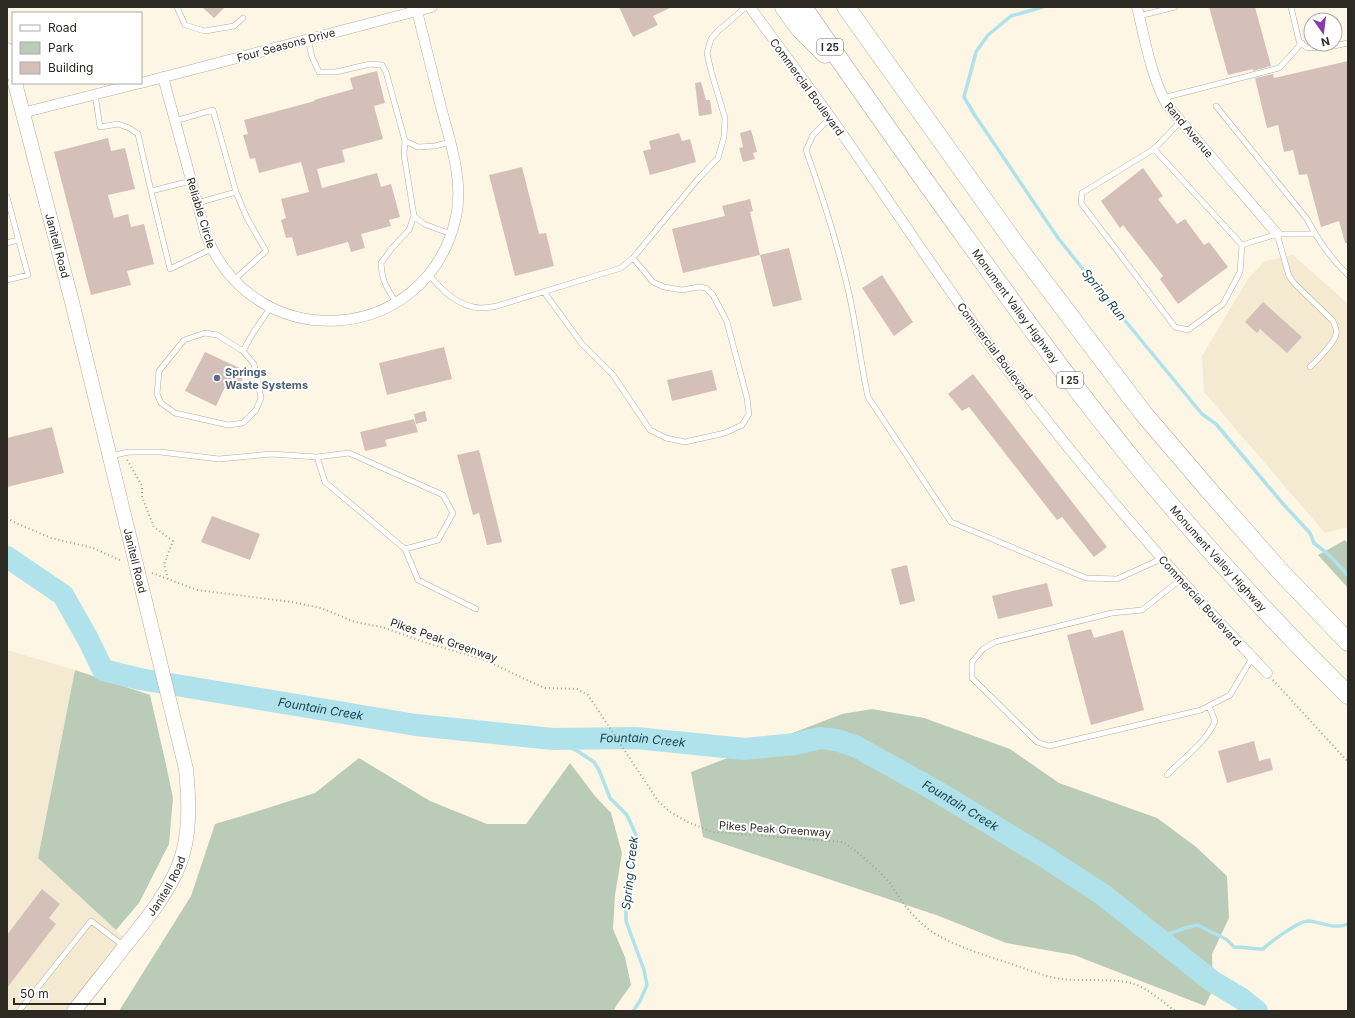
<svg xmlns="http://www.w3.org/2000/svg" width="1355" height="1018" font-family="Inter,sans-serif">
  <rect width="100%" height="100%" fill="#fdf6e4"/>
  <!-- built -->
  <path fill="#f3ead1" d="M1293,255L1348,304V527L1325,533L1204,392L1202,356L1248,279L1265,261Z
    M7,650L75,670L38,858L129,942L74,1011H7Z"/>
  <!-- green -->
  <path fill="#baccb8" d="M1345,540L1348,544V588L1318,555Z
    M75,670L150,695L165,760L173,798L169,844L139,903L116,930L38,858Z
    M872,709L924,718L1010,749L1059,783L1157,818L1195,846L1227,876L1229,918L1212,954L1213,989L1205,1006L1074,955L1006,943L939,916L703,837L691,772L842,714Z
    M359,758L430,801L487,824H526L570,763L595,796L611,813L622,853L615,895L613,929L625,957L631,985L616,1006L614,1011H119L191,896L215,824L245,815L315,793Z"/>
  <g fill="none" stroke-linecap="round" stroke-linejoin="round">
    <!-- stream -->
    <path stroke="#afe2eb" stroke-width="3.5" d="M1043,7L1011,16L988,35L976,52L964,97L974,114L1058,238L1099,289L1202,414L1216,424L1284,505L1310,533L1314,543L1328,554L1348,575
      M553,739L579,752L594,762L599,770L610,798L627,815L636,835L626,899V921L644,970L647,985L640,1001L633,1011
      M1158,938L1185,928L1197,925L1226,939L1234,947C1244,947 1253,949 1263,949C1270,942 1299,921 1308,921C1322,922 1334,930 1348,924"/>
    <!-- river -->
    <path stroke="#afe2eb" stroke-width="22" id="s1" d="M7,557L63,595L88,639L103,670L140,679L416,725L553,739L636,738L744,749L795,744L820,738L837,740L857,747L938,792L1045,857L1102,894L1212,981L1242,999L1257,1011"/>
  </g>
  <!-- building -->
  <path fill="#d4c0b8" d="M202,7H225L214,18Z
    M619,7H672L653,16L658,25L633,37Z
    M1209,7H1255L1271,66L1253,71V69L1228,75Z
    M1348,61V243H1345L1339,221L1321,227L1307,174L1299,175L1293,150L1284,152L1278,125L1267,128L1255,78L1273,74L1274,78Z
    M377,71L385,103L374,106L383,139L342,150L345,162L317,169L322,188L377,173L381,187L391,184L400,217L389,220L391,226L361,234L365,248L351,252L348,242L297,256L292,237L286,238L281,220L286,218L281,199L309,192L301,162L259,173L255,158L250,159L243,135L248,134L244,120L315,101L314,100L353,89L350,78Z
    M701,82L706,100H710L712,114L699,116L695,83Z
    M751,130L757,152L753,153L755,159L743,162L739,148L743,147L740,133Z
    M679,133L682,141L690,139L696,162L650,175L643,151L651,149L649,141Z
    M108,138L111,151L125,148L135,189L108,195L114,218L128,214L131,227L144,224L154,264L127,271L131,285L91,295L54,152Z
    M522,167L539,234L546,233L554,266L515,276L489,175Z
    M1143,168L1163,196L1158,199L1177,224L1185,219L1204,245L1209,242L1228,267L1178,304L1160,279L1163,276L1123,225L1120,228L1101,201Z
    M750,199L753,211L750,212L760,255L683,273L672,229L725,216L722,206Z
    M789,248L802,300L773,307L760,255Z
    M882,275L913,322L894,336L862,288Z
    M1263,302L1302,337L1287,353L1260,329L1257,333L1245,322Z
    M444,347L452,379L387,395L379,363Z
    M205,352L246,371L237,390L226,385L216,406L185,391Z
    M712,370L717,390L672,401L667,380Z
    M973,374L1107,547L1094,557L1062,517L1057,520L969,407L962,411L948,394Z
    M425,411L427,421L416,424L414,414Z
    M414,419L418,432L385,440L387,446L365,451L360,432Z
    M52,427L64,473L7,487V438Z
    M479,450L502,542L487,545L479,513L473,515L457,455Z
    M212,516L260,534L250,560L201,542Z
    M907,565L915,601L900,605L891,569Z
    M1047,583L1053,606L998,619L992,596Z
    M1091,629L1094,638L1123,630L1144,710L1091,725L1067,635Z
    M1254,741L1259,761L1270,758L1273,770L1227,783L1218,751Z
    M42,889L60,904L49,918L56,924L7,988V935Z"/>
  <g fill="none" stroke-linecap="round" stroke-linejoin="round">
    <!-- lane casing -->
    <g stroke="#b3ad9c" stroke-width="6">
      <path id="lane" d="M177,7L185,25L205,31L234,26L243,18
        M1291,7L1299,41L1307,48L1329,47L1348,43
        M1139,16L1175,7
        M308,39L312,57L319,72H336L370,64L382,65L386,72L405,141L418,147L435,146L450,142
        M95,94L100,127L118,124L129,128L138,134L151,191L191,181
        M1163,98L1279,68L1302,43
        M1216,106L1307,219C1318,240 1331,259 1348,275
        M830,118L813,135L806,150C822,195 836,239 847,285C856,322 860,360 868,397L951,522L1086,578L1117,579L1161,559
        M175,121L213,110L236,192L197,203
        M1181,121L1154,149L1082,193L1081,203L1175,327L1188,330L1223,304L1240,272L1242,245L1277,234H1315
        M405,141L404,155L414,216L424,224L451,234
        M1154,149L1242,245
        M151,191L170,269L211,249
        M7,197L28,275L7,280
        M1277,234L1289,276L1294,283L1333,321C1335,325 1337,329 1336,334C1335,343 1317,360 1310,367
        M7,243L18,240
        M429,275C443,291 458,307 481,308C486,308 492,307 497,306L621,268L633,258L698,179L718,158L724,137L725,118L711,71L707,53L711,39L718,31L746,7
        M235,279L266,251L247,218L236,192
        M544,292L582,344L613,375L650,430L666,438L685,442L725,433L742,425L749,414L747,398L727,322L713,295L706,288L699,287L682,290L664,287L653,282L633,258
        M396,302C386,287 382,281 381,263L392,248L409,230L414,216
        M243,351L254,364L261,398L256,410L243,423L228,425L175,413L161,403L157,394L159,371L184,340L205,333L217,335L243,351L253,333L271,307
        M110,456L129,452H160L219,459L271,454L317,457L349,453L443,495L453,513L438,540L405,549L325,482L317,457
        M405,549L418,580L476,609
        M1180,580L1142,610L1112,613L995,642L983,649L972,662V678L1037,742L1049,746L1201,710L1230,695L1252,658
        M1167,775C1183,758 1206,743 1215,721L1209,706
        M19,1011L91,921L124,946"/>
    </g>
    <!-- street casing -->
    <g stroke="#b3ad9c" stroke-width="11">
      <path id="street" d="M750,7C784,54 819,100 852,148C915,239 975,331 1044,417C1114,506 1189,591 1267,673
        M1137,7C1145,40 1151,76 1167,105L1277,234
        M163,77L206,235C254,357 427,347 456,217C464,181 450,142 441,107C433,75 425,43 417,11
        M141,83L432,7
        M22,113L140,83"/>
    </g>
    <!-- secondary casing -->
    <g stroke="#b3ad9c" stroke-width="15">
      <g id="secondary">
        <path d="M7,50L13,74"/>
        <path id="s2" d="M15,83L72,302L115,478"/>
        <path id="s3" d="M74,1011C91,989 108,968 125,946C145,921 167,895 179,865C191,835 189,800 186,769"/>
      </g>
    </g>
    <!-- highway casing -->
    <g stroke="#b3ad9c" stroke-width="19">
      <g id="highway">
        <path d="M784,7L799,28L825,54"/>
        <path id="s4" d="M803,7C858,87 914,166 971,245C1024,319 1078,393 1136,464C1202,544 1274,622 1348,695"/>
        <path d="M846,7L1016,245L1143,413L1207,488L1279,570L1348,642"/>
      </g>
    </g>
    <!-- path -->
    <path stroke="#a6a194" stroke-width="2" stroke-dasharray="1 3" stroke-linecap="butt" d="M127,460L142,486V497L154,527L173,541L164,564L168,579
      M7,518L16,523L51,538L93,548L122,561
      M152,573L197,590L292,602L321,608L355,622L382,627L427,643L485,660L529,681L545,688L577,689L588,695L658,801L670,812L688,822L712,832L843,842C860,853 875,867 889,882C893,888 897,894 901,900C911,914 925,929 941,937C961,948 984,955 1006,962C1024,968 1042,976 1061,979C1084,982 1116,977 1137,985C1151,991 1163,1002 1175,1011
      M1273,680L1348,762"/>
    <!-- lane -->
    <use href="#lane" stroke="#fff" stroke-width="5"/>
    <!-- street -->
    <use href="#street" stroke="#fff" stroke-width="10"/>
    <!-- secondary -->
    <use href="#secondary" stroke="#fff" stroke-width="14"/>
    <!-- highway -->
    <use href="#highway" stroke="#fff" stroke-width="18"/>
    <!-- secondary-bridge casing -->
    <g stroke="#b3ad9c" stroke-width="15" stroke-linecap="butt">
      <g id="secondary-bridge">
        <path id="s5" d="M115,478L186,769"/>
      </g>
    </g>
    <!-- secondary-bridge -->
    <use href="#secondary-bridge" stroke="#fff" stroke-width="14"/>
  </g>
  <!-- markers -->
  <circle fill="#5c6f8a" stroke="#fff" stroke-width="1.5" cx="217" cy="378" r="4"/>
  <g text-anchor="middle" stroke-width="4" stroke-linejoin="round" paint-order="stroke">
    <!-- shield labels -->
    <g fill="#fff" stroke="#6b6a65" stroke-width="1">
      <rect x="817" y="39" width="26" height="16" rx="3"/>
      <rect x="1057" y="372" width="26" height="16" rx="3"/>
    </g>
    <g font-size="10" font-weight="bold" fill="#2c2a23">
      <text x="830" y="51">I 25</text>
      <text x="1070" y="384">I 25</text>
    </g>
    <!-- street labels -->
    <g font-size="11" fill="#2c2a23" stroke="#fff">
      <text transform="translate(286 45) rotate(-15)" y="4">Four Seasons Drive</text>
      <text transform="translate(807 87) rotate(54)" y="4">Commercial Boulevard</text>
      <text transform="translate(1189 130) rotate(50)" y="4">Rand Avenue</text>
      <text transform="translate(201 213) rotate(73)" y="4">Reliable Circle</text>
      <text dy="4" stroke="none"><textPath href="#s2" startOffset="168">Janitell Road</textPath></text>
      <text dy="4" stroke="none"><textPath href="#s4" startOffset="367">Monument Valley Highway</textPath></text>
      <text transform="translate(995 351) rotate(53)" y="4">Commercial Boulevard</text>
      <text dy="4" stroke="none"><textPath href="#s4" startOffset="691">Monument Valley Highway</textPath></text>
      <text dy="4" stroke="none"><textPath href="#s5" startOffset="85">Janitell Road</textPath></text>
      <text transform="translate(1200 601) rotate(48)" y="4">Commercial Boulevard</text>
      <text transform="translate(444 640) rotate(19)" y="4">Pikes Peak Greenway</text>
      <text transform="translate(775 829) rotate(4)" y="4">Pikes Peak Greenway</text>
      <text dy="4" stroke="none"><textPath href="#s3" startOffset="156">Janitell Road</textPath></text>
    </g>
    <!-- service labels -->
    <g font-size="11" font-weight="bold" fill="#4e5e75" stroke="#fff" text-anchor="start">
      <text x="225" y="376">Springs<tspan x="225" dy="13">Waste Systems</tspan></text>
    </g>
    <!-- water labels -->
    <g font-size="12" font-style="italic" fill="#16444b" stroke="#fff">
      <text transform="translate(1104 295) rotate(51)" y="4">Spring Run</text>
      <text dy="4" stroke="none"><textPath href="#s1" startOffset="374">Fountain Creek</textPath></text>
      <text dy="4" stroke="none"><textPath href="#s1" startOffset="698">Fountain Creek</textPath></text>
      <text dy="4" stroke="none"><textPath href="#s1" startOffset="1034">Fountain Creek</textPath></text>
      <text transform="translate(630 873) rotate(-84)" y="4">Spring Creek</text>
    </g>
  </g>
  <!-- border -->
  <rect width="1355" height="1018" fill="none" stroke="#2c2a23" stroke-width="16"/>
  <!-- legend -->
  <rect x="12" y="12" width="130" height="72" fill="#ffffff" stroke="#abaaa7"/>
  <rect x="20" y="25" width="20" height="6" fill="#ffffff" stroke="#abaaa7"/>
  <text x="48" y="32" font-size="12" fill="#2c2a23">Road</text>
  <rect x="20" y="42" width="20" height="12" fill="#baccb8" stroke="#abaaa7"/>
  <text x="48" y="52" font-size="12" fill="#2c2a23">Park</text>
  <rect x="20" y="62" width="20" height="12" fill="#d4c0b8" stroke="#abaaa7"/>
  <text x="48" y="72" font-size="12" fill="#2c2a23">Building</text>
  <!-- north arrow -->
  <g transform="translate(1323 32) rotate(166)"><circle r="19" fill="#ffffff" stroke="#abaaa7"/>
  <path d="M0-3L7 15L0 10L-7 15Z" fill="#883aab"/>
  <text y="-6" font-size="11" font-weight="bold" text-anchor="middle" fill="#2c2a23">N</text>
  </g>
  <!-- scale -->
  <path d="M14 998v6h91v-6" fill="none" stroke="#2c2a23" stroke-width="2"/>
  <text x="20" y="998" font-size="12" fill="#2c2a23" stroke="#ffffff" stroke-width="3" paint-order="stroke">50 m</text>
</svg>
